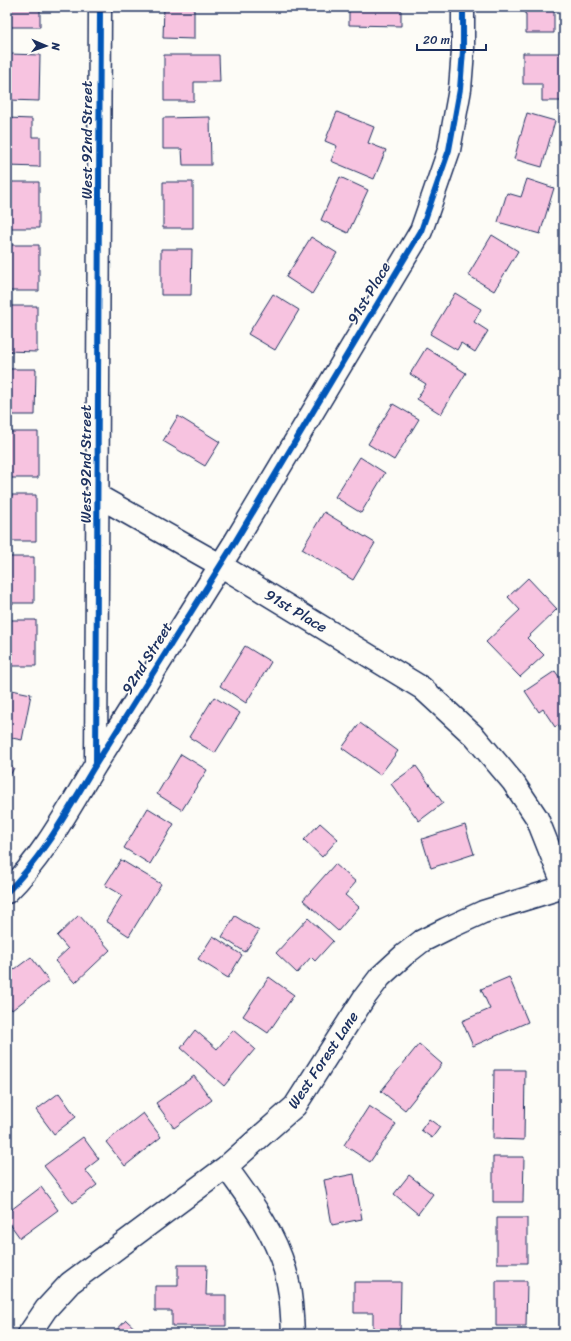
<svg xmlns="http://www.w3.org/2000/svg" width="571" height="1341" font-family="Sriracha,sans-serif">
  <rect width="100%" height="100%" fill="#fdfcf7"/>
  <filter id="ink" filterUnits="userSpaceOnUse"><feTurbulence type="fractalNoise" baseFrequency=".025" numOctaves="2"/><feDisplacementMap in="SourceGraphic" scale="8" xChannelSelector="R" yChannelSelector="G"/><feConvolveMatrix kernelMatrix="1 2 1 2 8 2 1 2 1" color-interpolation-filters="sRGB"/></filter>
  <g filter="url(#ink)">
    <!-- building -->
    <path fill="#f7c3e0" stroke="#1b2f5e" d="M7,7H40V27H7Z
      M164,7H194V39L163,38Z
      M349,7H401V26L349,25Z
      M525,7H554V33H526V14H525Z
      M523,53H564V101H542V84H523Z
      M9,54L40,55L39,101L9,100Z
      M164,55H219L220,82H194V101H164Z
      M337,112L374,127L368,143L386,150L374,179L331,161L337,146L325,141Z
      M527,113L555,121L542,167L514,159Z
      M210,117L211,165H183L182,149H163V118Z
      M7,118L32,119V137H40V167L7,166Z
      M340,177L368,190L348,233L321,220Z
      M527,179L554,188L540,234L498,222L507,193L521,197Z
      M9,182H39V228H7V212H9Z
      M163,182H193V228H163Z
      M492,235L518,251L494,291L468,275Z
      M311,237L337,253L312,294L286,277Z
      M9,245H39V291H9Z
      M161,249H192L191,295H161Z
      M455,293L481,309L474,322L488,331L475,352L461,343L457,350L430,334Z
      M273,294L299,310L275,350L248,334Z
      M7,306H37V352L7,351Z
      M426,348L466,373L441,414L417,399L426,384L410,374Z
      M7,369H36L35,415H7Z
      M393,404L419,419L394,460L368,444Z
      M178,416L220,442L205,466L163,441Z
      M8,432H38V478H8Z
      M360,457L385,473L361,513L335,497Z
      M7,495H36V541H7Z
      M324,512L375,543L353,580L302,549Z
      M7,557H34V603H7Z
      M528,578L557,609L527,638L544,655L520,677L486,642L520,610L508,597Z
      M7,620H36V666H7Z
      M245,646L271,662L246,703L220,686Z
      M555,671L564,684V735L558,725L555,727L543,709L539,712L525,691Z
      M7,689L31,694L22,740L7,737Z
      M214,697L240,713L215,753L189,737Z
      M360,723L398,751L380,775L342,748Z
      M181,754L207,770L182,810L157,794Z
      M7,764L14,768L7,781Z
      M416,766L443,803L419,821L391,784Z
      M148,808L174,824L150,864L124,848Z
      M320,823L338,839L322,857L304,840Z
      M465,825L474,854L431,868L422,839Z
      M121,860L161,884L129,936L106,921L122,895L105,885Z
      M335,864L356,882L345,895L359,907L338,931L303,900Z
      M79,915L110,950L75,983L55,961L68,949L57,936Z
      M235,916L259,931L245,952L222,937Z
      M308,918L333,941L315,961L311,957L297,973L276,953Z
      M213,936L242,955L228,978L198,959Z
      M31,957L49,981L12,1010L7,1003V975Z
      M269,977L294,995L268,1033L243,1016Z
      M509,977L528,1022L473,1046L462,1021L490,1009L481,989Z
      M195,1030L217,1049L233,1030L255,1049L224,1086L181,1048Z
      M419,1044L442,1064L405,1110L381,1091Z
      M494,1070H525L524,1140L493,1139Z
      M194,1076L212,1100L174,1128L156,1103Z
      M59,1093L76,1117L54,1134L36,1110Z
      M369,1106L396,1124L370,1162L344,1145Z
      M143,1113L161,1137L125,1166L106,1142Z
      M429,1119L440,1127L432,1138L421,1130Z
      M83,1137L99,1159L85,1170L97,1185L73,1203L44,1166Z
      M493,1157H524L523,1202H493Z
      M354,1174L362,1219L332,1225L324,1180Z
      M409,1175L433,1194L418,1214L394,1194Z
      M41,1187L58,1210L20,1238L7,1220V1213Z
      M497,1218H527V1263H497Z
      M178,1265H207L206,1295H226V1326H172V1311H155V1286H178Z
      M496,1281H527L526,1326H496Z
      M354,1282H401L400,1331H373V1313H354Z
      M126,1320L141,1334H113Z"/>
    <g fill="none" stroke-linecap="round" stroke-linejoin="round">
      <!-- street casing -->
      <g stroke="#1b2f5e" stroke-width="25">
        <path id="street" d="M98,496L220,565L422,688L475,737L513,782L537,818L564,886
          M96,764L235,542L421,231L449,150L460,89L463,51V7
          M7,892C44,856 69,808 96,764L100,7
          M226,1167C250,1200 274,1231 285,1270C291,1291 292,1313 293,1334
          M29,1334L46,1309L70,1283L226,1167L295,1106L364,998L380,977L404,955L422,941L446,929L483,912L564,887"/>
      </g>
      <!-- street -->
      <use href="#street" stroke="#fdfcf7" stroke-width="22"/>
      <!-- cycleway casing -->
      <g stroke="#fdfcf7" stroke-width="8">
        <path id="cycleway" d="M96,764L235,542L421,231L449,150L460,89L463,51V7
          M7,892C44,856 69,808 96,764L100,7"/>
      </g>
      <!-- cycleway -->
      <use href="#cycleway" stroke="#0057b8" stroke-width="6"/>
    </g>
  </g>
  <g text-anchor="middle" stroke-width="3.5" stroke-linejoin="round" paint-order="stroke">
    <!-- street labels -->
    <g font-size="15" fill="#1b2f5e" stroke="#fdfcf7">
      <text transform="translate(87 140) rotate(-90)" y="5">West 92nd Street</text>
      <text transform="translate(369 293) rotate(-59)" y="5">91st Place</text>
      <text transform="translate(86 464) rotate(-90)" y="5">West 92nd Street</text>
      <text transform="translate(296 611) rotate(31)" y="5">91st Place</text>
      <text transform="translate(147 658) rotate(-58)" y="5">92nd Street</text>
      <text transform="translate(323 1060) rotate(-56)" y="5">West Forest Lane</text>
    </g>
  </g>
  <!-- margin -->
  <rect width="571" height="1341" fill="none" stroke="#fdfcf7" stroke-width="24"/>
  <rect x="12" y="12" width="547" height="1317" fill="none" stroke="#1b2f5e" stroke-width="1.5" filter="url(#ink)"/>
  <!-- north arrow -->
  <g transform="translate(46 46) rotate(92)" stroke="#fdfcf7" stroke-width="3" paint-order="stroke">
  <path d="M0-3L7 15L0 10L-7 15Z" fill="#1b2f5e"/>
  <text y="-6" font-size="11" font-weight="bold" text-anchor="middle" fill="#1b2f5e">N</text>
  </g>
  <!-- scale -->
  <path d="M417 44v6h69v-6" fill="none" stroke="#1b2f5e" stroke-width="2"/>
  <text x="423" y="44" font-size="12" fill="#1b2f5e" stroke="#fdfcf7" stroke-width="3" paint-order="stroke">20 m</text>
</svg>
